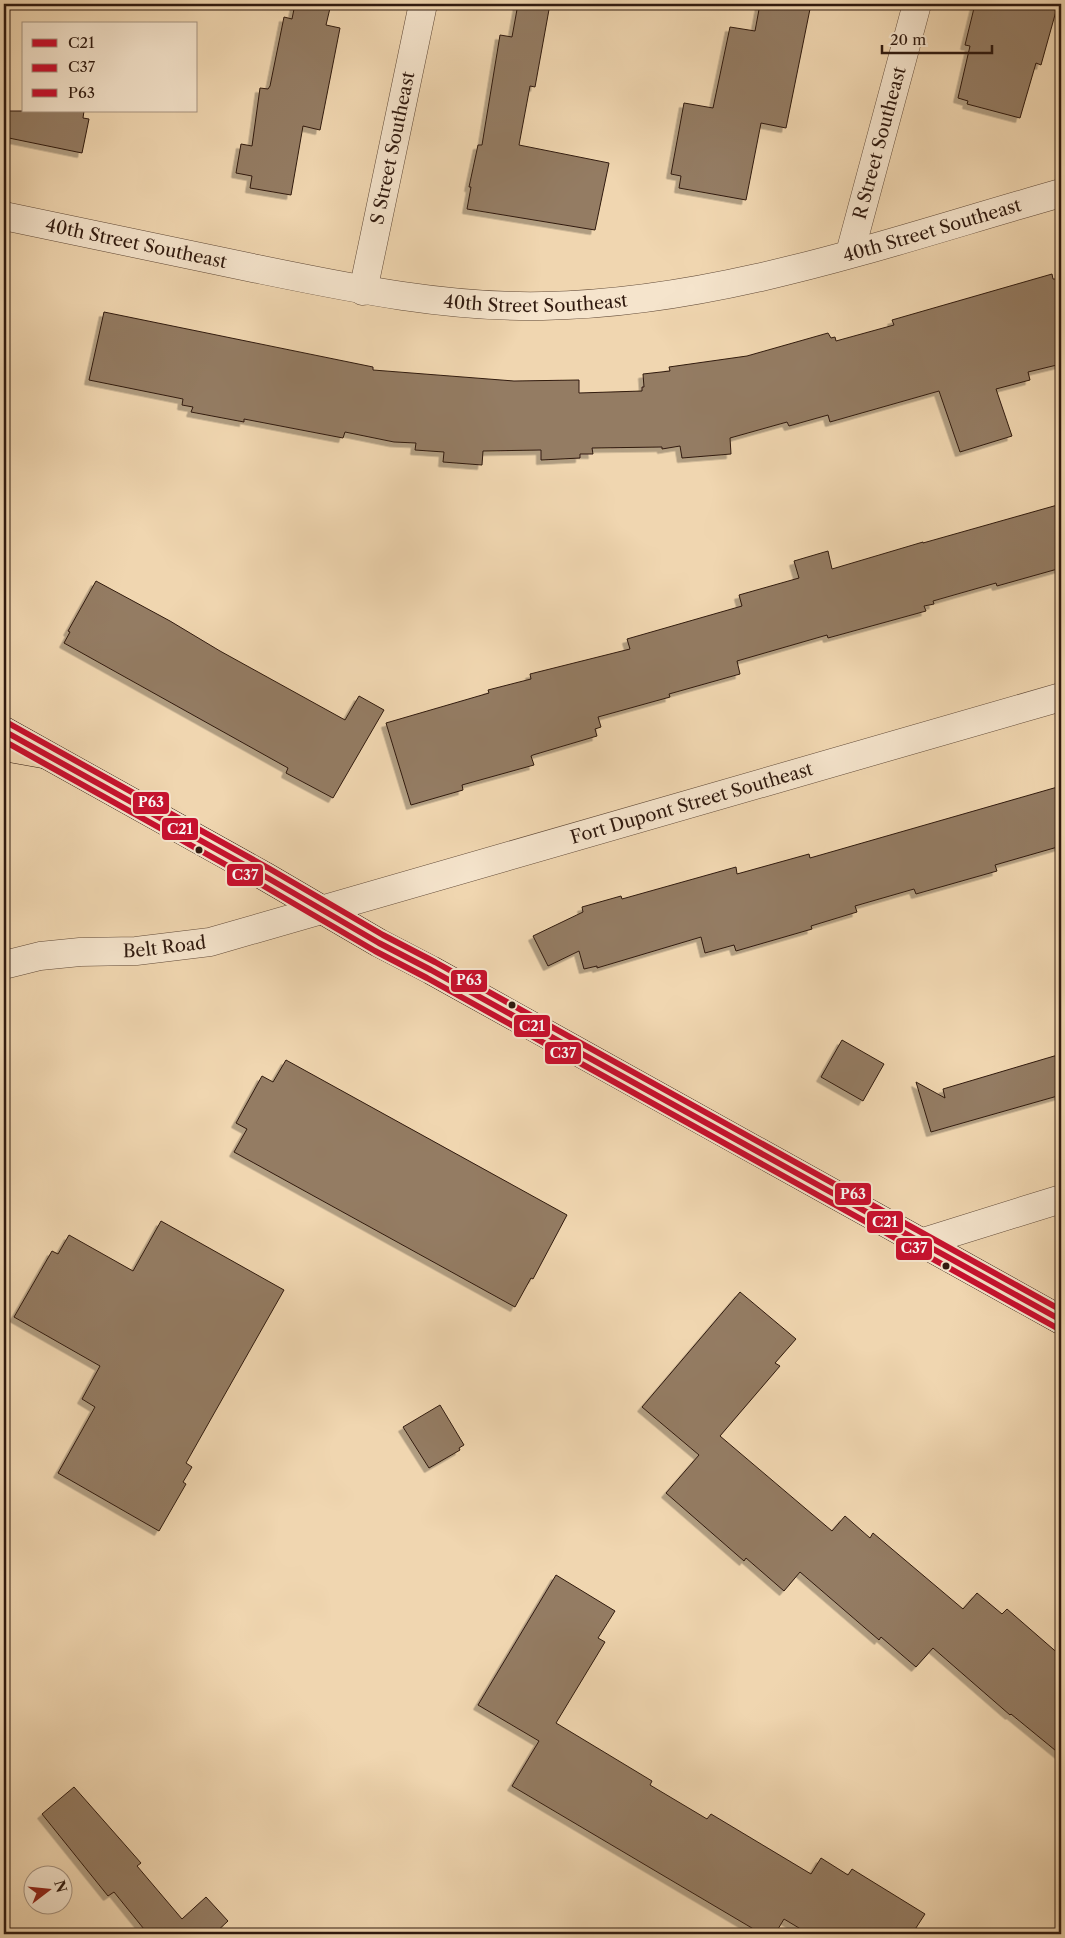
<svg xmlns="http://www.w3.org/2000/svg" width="1065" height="1938" font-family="'Libre Caslon Text',serif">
  <defs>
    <filter id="shadow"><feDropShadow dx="-4.5" dy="4.5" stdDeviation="0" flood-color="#0004"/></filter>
  </defs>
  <rect width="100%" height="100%" fill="#f0d6b0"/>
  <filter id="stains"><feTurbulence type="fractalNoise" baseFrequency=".004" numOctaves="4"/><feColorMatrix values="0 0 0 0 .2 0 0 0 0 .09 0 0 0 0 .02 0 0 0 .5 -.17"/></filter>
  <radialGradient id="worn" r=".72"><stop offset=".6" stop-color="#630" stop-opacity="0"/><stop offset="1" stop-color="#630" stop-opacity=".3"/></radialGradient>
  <!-- building -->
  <path fill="#947c63" stroke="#301a0f" filter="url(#shadow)" d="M295,4H331L326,25L340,28L320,130L303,126L291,195L250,188L252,176L236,173L241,144L252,146L260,88L268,89L270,86L284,17L292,19Z
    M518,4H550L535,87L530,86L519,145L609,163L595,230L467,209L471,187H469L478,145H482L500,35L512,37Z
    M760,4H811L786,128L761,123L746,200L679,188L681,176L671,174L684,103L713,108L730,27L755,31Z
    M975,4H1058L1041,65L1036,63L1020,118L967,104L968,101L958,98L970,46L965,45Z
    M4,111H84L83,118L89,119L82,153L4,137Z
    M1052,274L1053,279H1061V364L1028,372L1030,380L996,389L1012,436L960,452L939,391L830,422L828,415L789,426L787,422L730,438L731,454L682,458L680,446L662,449V447L592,448L593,454H580V458L541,460V450L483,451L482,465L443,462L444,452L415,450L416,443L394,442L345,432L343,438L244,419V422L191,412L193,407L182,405L183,399L89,380L104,312L373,367V370L514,381L579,380V393L642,391V387H644L643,374L670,371L669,367L747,356L828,333L831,338L835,337L836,341L894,325L892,320Z
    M1061,504V568L997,586L996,583L933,601L934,604L924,606L926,611L828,638L827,635L737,661L740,674L669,694L670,697L598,717L601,727L595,729L597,736L533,755L531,756L534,765L462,785L463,790L411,805L386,723L489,693L488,690L531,679L530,674L630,649L627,639L742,606L739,595L799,578L794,561L828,551L832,569L923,542V543Z
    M96,581L170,621L220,651L345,720L359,696L384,710L333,798L286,773L288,768L64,643L70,632L68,631Z
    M1061,786V846L995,865L997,871L916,894L914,889L855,906L857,912L811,926L812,929L736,951L734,945L705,953L701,937L597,968V966L584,969L579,951L548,966L533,936L583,912L582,907L621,896L622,899L736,867L737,874L809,854L810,858Z
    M842,1040L884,1064L863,1101L821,1077Z
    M1061,1054V1095L931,1132L916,1082L945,1098L943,1089Z
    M286,1060L567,1215L533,1279L531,1278L515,1307L234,1152L247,1129L236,1123L262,1076L273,1082Z
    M161,1221L284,1290L186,1463L192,1467L183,1482L186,1484L159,1531L58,1473L95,1407L82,1399L100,1366L14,1317L52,1251L58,1254L69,1235L133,1271Z
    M740,1292L796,1339L775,1363L780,1366L720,1436L832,1531L845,1516L870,1538L873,1533L963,1609L977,1593L1002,1614L1007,1609L1061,1656V1755L1011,1714L1010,1715L933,1648L916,1667L881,1637L879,1640L800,1572L784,1591L746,1558L744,1561L666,1493L699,1455L642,1407Z
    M440,1405L464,1445L459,1448L460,1450L429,1468L403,1427Z
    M556,1575L615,1611L598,1638L605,1642L556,1723L652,1781L650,1785L707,1819L711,1814L811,1874L821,1858L848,1875L852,1869L925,1914L912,1934H809L784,1919L775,1934H762L512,1786L539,1741L478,1705Z
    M74,1787L141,1863L137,1866L182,1919L206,1897L228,1921L214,1934H148L114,1892L108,1896L42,1814Z"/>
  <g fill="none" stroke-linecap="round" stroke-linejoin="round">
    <!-- minor casing -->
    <g stroke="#604937" stroke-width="29">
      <g id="minor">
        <path id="s1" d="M4,216C85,233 167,250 248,267C346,287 443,308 543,306C721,303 891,241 1061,193"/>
        <path id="s2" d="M850,253L917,4"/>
        <path id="s3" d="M363,291L423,4"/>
        <path id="s4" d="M4,965L40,956L80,952L136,951L210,942L1061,697"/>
        <path d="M923,1242L1061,1199"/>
      </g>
    </g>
    <!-- secondary casing -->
    <g stroke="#301a0f" stroke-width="29">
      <path id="secondary" d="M4,731L266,877L379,943L431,970L1061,1320"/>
    </g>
    <!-- trunk casing -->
    <g stroke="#301a0f" stroke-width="29">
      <path id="trunk" d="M4,747L43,754"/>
    </g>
    <!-- minor -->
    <use href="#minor" stroke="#f5e4cc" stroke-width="28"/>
    <!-- secondary -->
    <use href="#secondary" stroke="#f5e4cc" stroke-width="28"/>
    <!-- trunk -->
    <use href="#trunk" stroke="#f0d6b0" stroke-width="28"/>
    <!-- bus-1 casing -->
    <g stroke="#f5e4cc" stroke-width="10">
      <path id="bus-1" d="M4,731L266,877L379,943L431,970L1061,1320"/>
    </g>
    <!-- bus-2 casing -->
    <g stroke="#f5e4cc" stroke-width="10">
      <path id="bus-2" d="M4,741L262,885L375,951L427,978L1057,1328"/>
    </g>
    <!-- bus-3 casing -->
    <g stroke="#f5e4cc" stroke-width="10">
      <path id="bus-3" d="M8,723L270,869L383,935L435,962L1061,1310"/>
    </g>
    <!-- bus-1 -->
    <use href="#bus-1" stroke="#c8102e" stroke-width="6"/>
    <!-- bus-2 -->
    <use href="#bus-2" stroke="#c8102e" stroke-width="6"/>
    <!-- bus-3 -->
    <use href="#bus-3" stroke="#c8102e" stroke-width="6"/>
  </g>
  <!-- markers -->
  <g fill="#301a0f" stroke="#f5e4cc" stroke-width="2">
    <circle cx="199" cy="850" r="4.5"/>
    <circle cx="512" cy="1005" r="4.5"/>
    <circle cx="946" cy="1266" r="4.5"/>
  </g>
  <g text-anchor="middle" stroke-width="4.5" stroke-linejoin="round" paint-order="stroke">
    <!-- street labels -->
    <g font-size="18" fill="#301a0f" stroke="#f5e4cc">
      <text dy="6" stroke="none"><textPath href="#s2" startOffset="114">R Street Southeast</textPath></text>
      <text dy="6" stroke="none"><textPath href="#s3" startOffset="146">S Street Southeast</textPath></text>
      <text dy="6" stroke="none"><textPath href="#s1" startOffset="945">40th Street Southeast</textPath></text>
      <text dy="6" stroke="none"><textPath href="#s1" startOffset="135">40th Street Southeast</textPath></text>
      <text dy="6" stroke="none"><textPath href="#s1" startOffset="540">40th Street Southeast</textPath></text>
      <text dy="6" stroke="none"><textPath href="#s4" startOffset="709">Fort Dupont Street Southeast</textPath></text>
      <text dy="6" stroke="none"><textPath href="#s4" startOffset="162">Belt Road</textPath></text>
    </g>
  </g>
  <g stroke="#f5e4cc" stroke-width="2">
    <rect x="132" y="791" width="38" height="24" rx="5" fill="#c8102e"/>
    <rect x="161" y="817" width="38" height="24" rx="5" fill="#c8102e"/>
    <rect x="226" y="863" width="38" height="24" rx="5" fill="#c8102e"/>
    <rect x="450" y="969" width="38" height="24" rx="5" fill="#c8102e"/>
    <rect x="513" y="1014" width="38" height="24" rx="5" fill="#c8102e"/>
    <rect x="544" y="1041" width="38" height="24" rx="5" fill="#c8102e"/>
    <rect x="834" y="1182" width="38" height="24" rx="5" fill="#c8102e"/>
    <rect x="866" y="1210" width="38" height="24" rx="5" fill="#c8102e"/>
    <rect x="895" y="1237" width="38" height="24" rx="5" fill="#c8102e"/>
  </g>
  <g font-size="14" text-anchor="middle" font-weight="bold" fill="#fff">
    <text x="151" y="807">P63</text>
    <text x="180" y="834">C21</text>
    <text x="245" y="880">C37</text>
    <text x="469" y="985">P63</text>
    <text x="532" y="1031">C21</text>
    <text x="563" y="1058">C37</text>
    <text x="853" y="1199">P63</text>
    <text x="885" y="1227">C21</text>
    <text x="914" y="1253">C37</text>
  </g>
  <!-- margin -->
  <rect width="1065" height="1938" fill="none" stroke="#f0d6b0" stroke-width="20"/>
  <rect x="5" y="5" width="1055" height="1928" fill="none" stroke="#301a0f" stroke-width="2.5"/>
  <rect x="10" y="10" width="1045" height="1918" fill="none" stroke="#301a0f"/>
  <!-- legend -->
  <rect x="22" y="22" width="175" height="90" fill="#f5e4cc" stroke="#a69380"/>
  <rect x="32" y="39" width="25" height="8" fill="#c8102e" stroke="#a69380"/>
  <text x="68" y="48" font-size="15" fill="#301a0f">C21</text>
  <rect x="32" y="64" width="25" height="8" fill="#c8102e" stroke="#a69380"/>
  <text x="68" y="72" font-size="15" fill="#301a0f">C37</text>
  <rect x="32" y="89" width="25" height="8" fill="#c8102e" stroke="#a69380"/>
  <text x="68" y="98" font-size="15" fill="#301a0f">P63</text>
  <!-- north arrow -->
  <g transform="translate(48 1890) rotate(74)"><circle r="24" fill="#f5e4cc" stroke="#a69380"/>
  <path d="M0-4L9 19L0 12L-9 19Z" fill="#8f2418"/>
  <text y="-8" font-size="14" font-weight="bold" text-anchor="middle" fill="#301a0f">N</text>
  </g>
  <!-- scale -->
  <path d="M882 45v8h110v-8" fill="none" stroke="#301a0f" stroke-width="2.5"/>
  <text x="890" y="45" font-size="15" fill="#301a0f" stroke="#f5e4cc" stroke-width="4" paint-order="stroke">20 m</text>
  <rect width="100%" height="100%" filter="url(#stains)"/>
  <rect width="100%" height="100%" fill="url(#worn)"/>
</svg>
